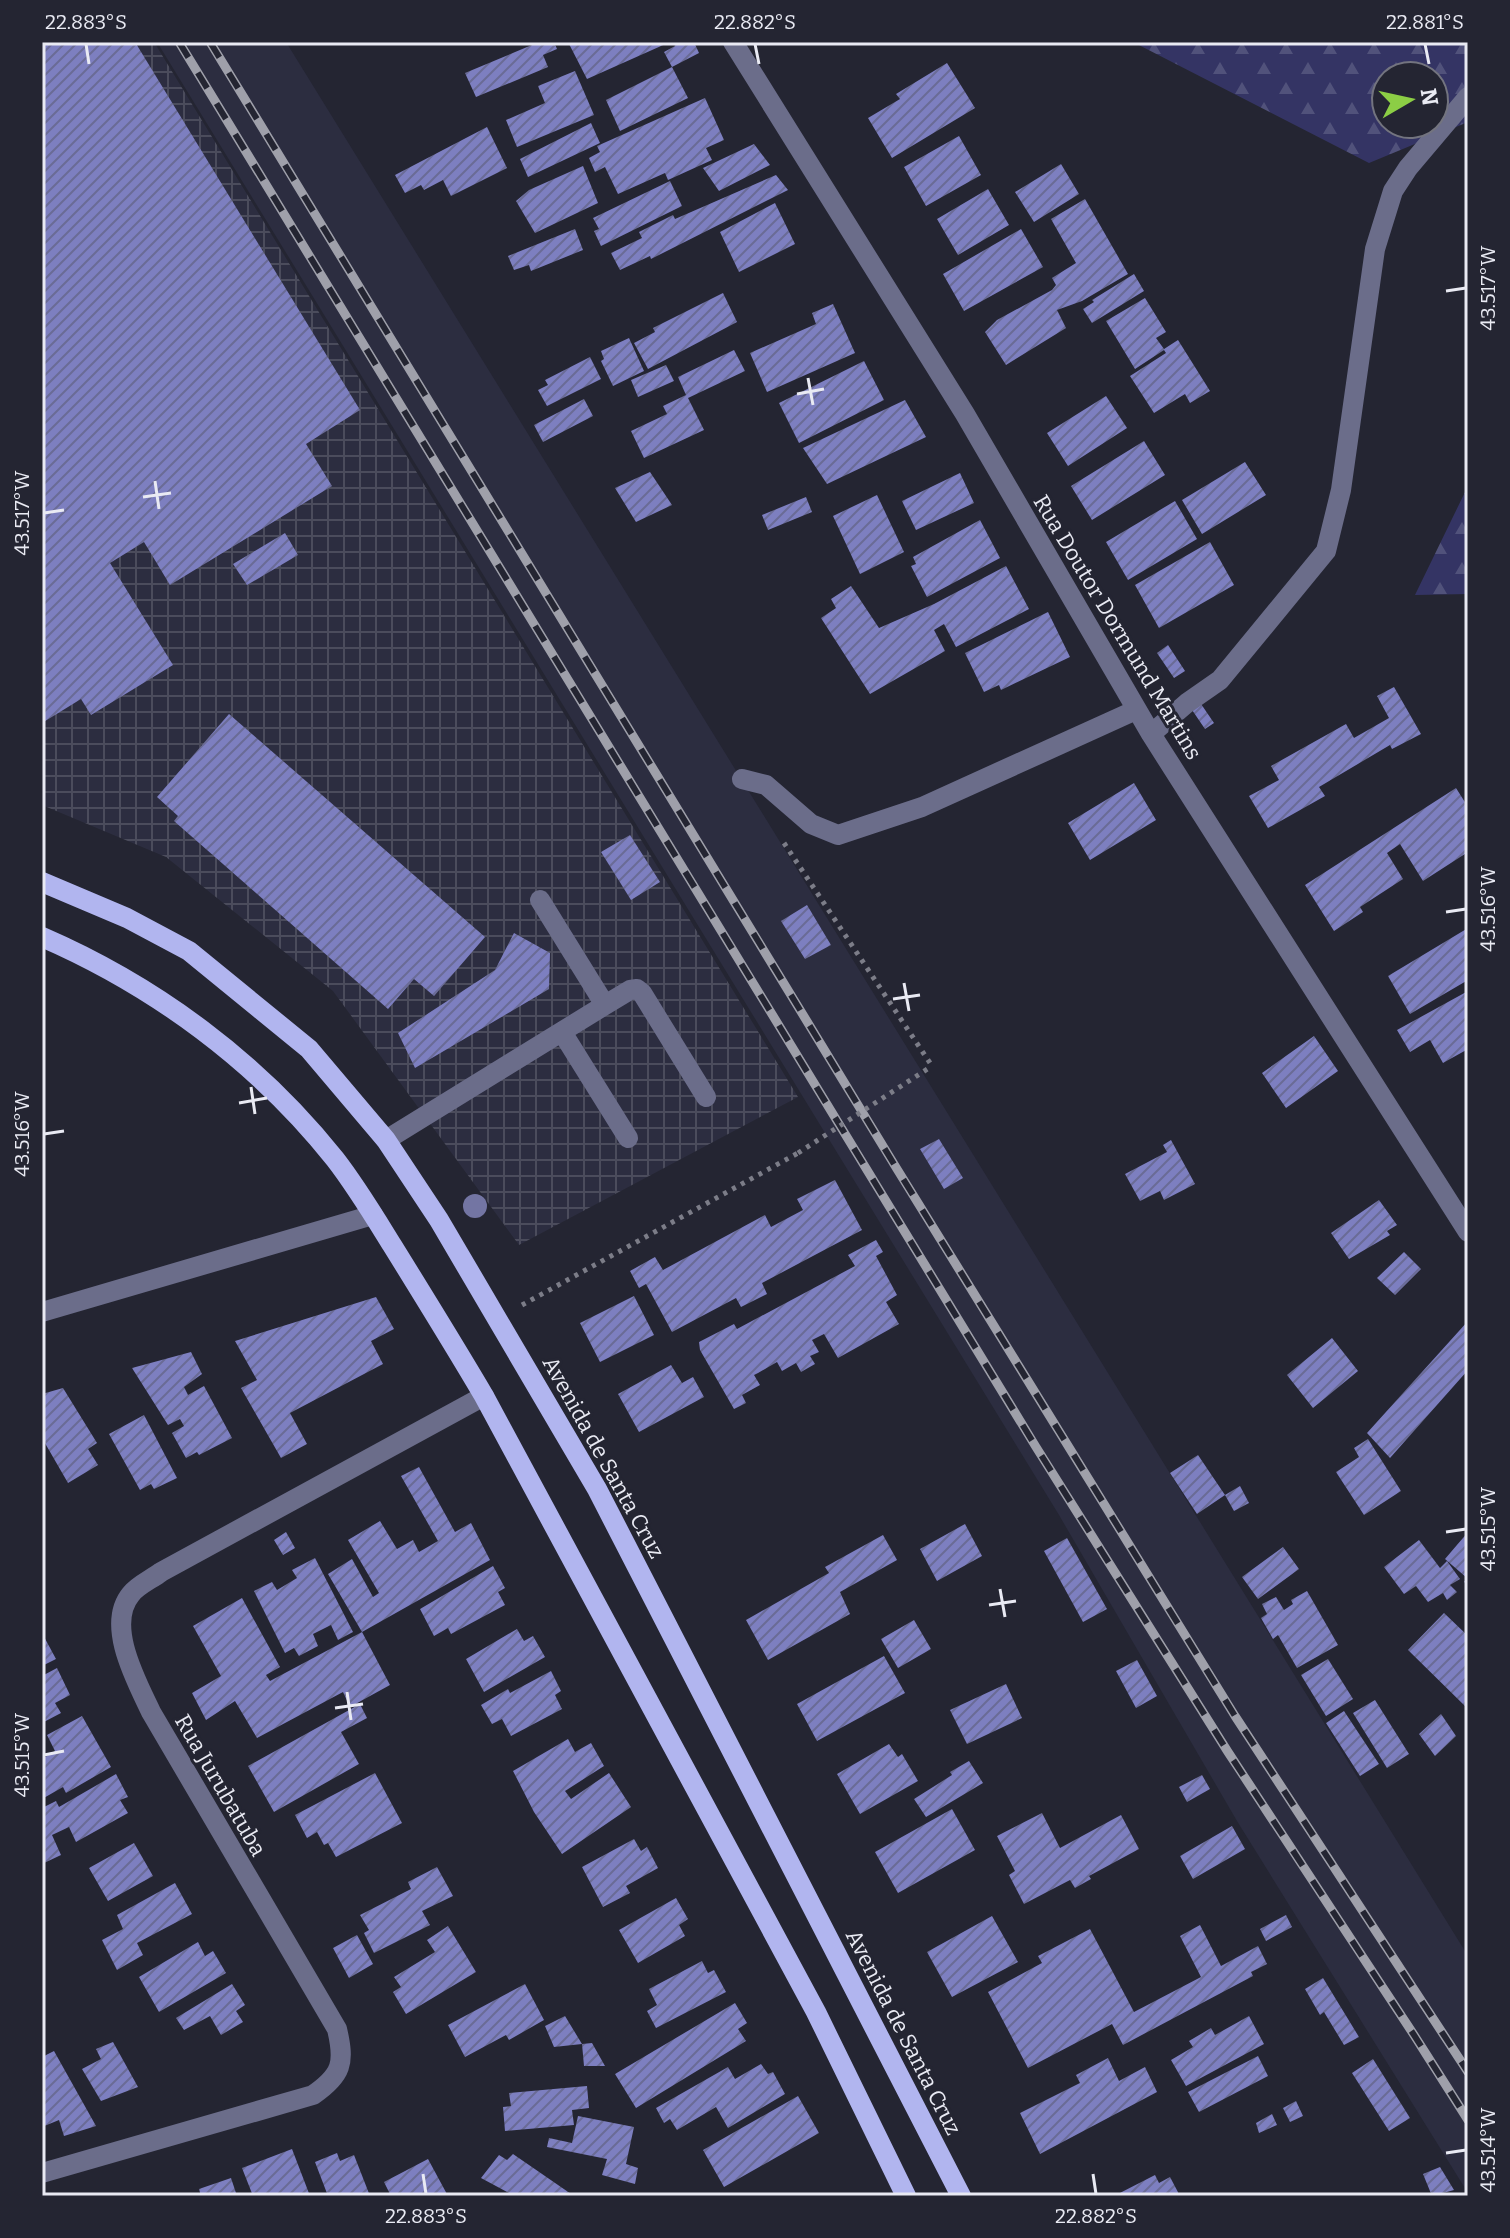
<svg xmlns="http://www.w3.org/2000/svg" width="1510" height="2238" font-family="Bitter,serif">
  <defs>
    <pattern id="industrial-grid" width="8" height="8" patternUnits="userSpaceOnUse" patternTransform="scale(2)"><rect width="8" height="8" fill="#2c2d40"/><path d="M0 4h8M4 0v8" fill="none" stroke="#4b4c5c"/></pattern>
    <pattern id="forest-firs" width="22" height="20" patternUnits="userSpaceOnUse" patternTransform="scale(2)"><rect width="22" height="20" fill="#343464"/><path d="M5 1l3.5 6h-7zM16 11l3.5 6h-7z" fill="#51527b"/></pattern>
    <pattern id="building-hatch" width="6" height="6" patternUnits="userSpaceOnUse" patternTransform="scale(2)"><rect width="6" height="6" fill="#7d7fc0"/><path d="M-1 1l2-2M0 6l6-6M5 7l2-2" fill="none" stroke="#6a6b96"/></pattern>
  </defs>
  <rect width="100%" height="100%" fill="#242532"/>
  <!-- built -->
  <path fill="#2c2d40" d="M157,42H286L1468,1956V2193L1237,1821L1059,1515Z"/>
  <!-- industrial -->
  <path fill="url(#industrial-grid)" d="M42,42H154L798,1097L519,1245L333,991L166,857L42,805Z"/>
  <!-- forest -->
  <path fill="url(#forest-firs)" fill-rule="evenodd" d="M1133,42H1468V122L1369,163ZM1386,76H1434V124H1386Z
    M1468,486V594L1415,595Z"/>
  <!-- building -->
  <path fill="url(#building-hatch)" d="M42,42H135L360,410L306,444L332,486L170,585L144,542L110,563L173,665L91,715L81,699L42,723Z
    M539,42H554L557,49L543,55L548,67L476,97L465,73Z
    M568,42H670L587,79Z
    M673,42H694L699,53L672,67L688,98L620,131L606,100L672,67L664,52L675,46Z
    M947,63L975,108L892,158L868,118L900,99L896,94Z
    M575,71L594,115L517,147L506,120L545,103L538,86Z
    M705,98L724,140L706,148L712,160L668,180L665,173L618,194L605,167L595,172L589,158L600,152L597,146Z
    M591,123L600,143L528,177L520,159Z
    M487,127L507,168L451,196L443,180L424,190L421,185L405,193L395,175Z
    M959,136L981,175L926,206L904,167Z
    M754,144L770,165L719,191L703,168Z
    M1061,164L1079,194L1034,222L1015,192Z
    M583,166L598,203L535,233L516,201L529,190Z
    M776,175L788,190L651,259L650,256L620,270L611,253L642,238L639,232L673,215L675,219Z
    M670,181L682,206L601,246L594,231L599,229L593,218Z
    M988,189L1009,225L958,255L937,219Z
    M1085,199L1128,274L1082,301L1057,310L1066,328L1006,365L985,332L997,320L1052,290L1056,285L1052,278L1076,263L1051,219Z
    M775,203L795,244L739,272L720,232Z
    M575,229L583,250L531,271L529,265L514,270L508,256Z
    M1021,229L1043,267L964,311L943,274Z
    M1134,274L1144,291L1092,323L1083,309L1094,302L1092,300Z
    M723,293L737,322L648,369L634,343L655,332L653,328Z
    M1145,298L1166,332L1156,338L1164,349L1178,340L1210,391L1190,403L1185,394L1154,413L1130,376L1166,353L1164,350L1135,369L1106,321Z
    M833,304L855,353L767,392L750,353L816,324L812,313Z
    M629,338L644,371L613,386L601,361L604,359L601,351Z
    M734,350L745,371L688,398L704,430L644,458L631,431L667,414L663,406L686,395L678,377Z
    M590,357L601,379L547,406L538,390L548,385L545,380Z
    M864,361L884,400L799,443L779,403Z
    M666,365L674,381L638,397L631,380Z
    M1106,396L1127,428L1068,466L1047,433Z
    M584,399L593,416L543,442L534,425Z
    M905,400L926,437L827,484L803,448Z
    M1144,441L1165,475L1092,520L1071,486Z
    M1245,462L1266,495L1202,534L1182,500Z
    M650,472L672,505L636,522L615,488Z
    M960,473L974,503L916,530L902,501Z
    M877,495L904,552L860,574L833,516Z
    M806,497L812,512L768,530L762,515Z
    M1175,501L1197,539L1128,580L1106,542Z
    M980,520L1000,558L927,597L911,566L916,564L913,557Z
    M285,533L298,555L247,585L233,564Z
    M1210,542L1234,585L1159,628L1135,585Z
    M1006,566L1029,609L956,647L944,624L934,630L945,651L870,694L821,618L836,608L831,599L851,586L879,628L934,604Z
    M1048,612L1070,657L1001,690L999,685L984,692L965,653Z
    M1168,645L1185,671L1174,678L1157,653Z
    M1394,687L1421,734L1392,749L1390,745L1319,787L1325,796L1268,828L1249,796L1279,780L1271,766L1346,724L1354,738L1389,718L1377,696Z
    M1199,701L1214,723L1205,729L1190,707Z
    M229,714L485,937L434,996L414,979L388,1009L174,821L178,816L157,797Z
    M1134,783L1156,820L1090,860L1068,823Z
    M1456,788L1468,807V852L1423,881L1400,844L1387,853L1403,879L1360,907L1363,912L1334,931L1305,885Z
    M630,835L660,882L631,900L601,852Z
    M807,905L831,945L805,959L781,921Z
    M1468,928V980L1410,1014L1388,976Z
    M514,933L550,953L549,989L415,1068L398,1033L495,970Z
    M1468,991V1049L1443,1063L1430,1040L1410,1052L1397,1030Z
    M1314,1036L1338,1071L1286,1108L1262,1073Z
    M939,1139L963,1178L944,1189L920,1149Z
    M1171,1140L1195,1184L1164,1200L1160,1191L1140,1201L1125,1174L1167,1152L1163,1145Z
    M835,1180L862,1230L762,1283L767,1294L741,1307L736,1298L672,1332L646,1284L639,1288L630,1271L655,1257L663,1270L765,1215L771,1227L803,1210L797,1199Z
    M1379,1200L1397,1225L1387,1231L1390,1235L1349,1259L1331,1233Z
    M876,1240L883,1252L876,1256L897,1295L886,1302L899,1324L838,1358L824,1334L812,1340L819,1352L810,1356L815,1364L801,1372L796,1363L782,1371L777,1362L758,1373L754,1375L760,1385L742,1395L746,1403L734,1409L700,1350L699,1342L734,1324L737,1329L855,1266L848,1255Z
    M1404,1252L1421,1269L1395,1295L1377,1278Z
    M634,1296L654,1335L600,1362L580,1323Z
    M376,1297L394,1329L371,1341L383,1364L290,1413L307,1444L281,1458L241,1388L257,1380L235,1341Z
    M1468,1321V1370L1390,1458L1367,1433Z
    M1332,1338L1358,1371L1313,1408L1287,1375Z
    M191,1352L202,1374L184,1387L188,1395L204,1386L232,1438L199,1455L197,1452L186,1458L172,1433L184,1426L180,1419L168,1425L132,1368Z
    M671,1365L682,1383L693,1377L704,1397L639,1432L618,1394Z
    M63,1388L97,1443L88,1449L98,1465L68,1483L42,1438V1394Z
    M144,1415L177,1478L154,1489L151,1484L140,1490L109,1434Z
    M1368,1439L1401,1491L1364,1515L1336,1472L1359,1457L1354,1448Z
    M1198,1455L1225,1495L1197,1514L1170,1473Z
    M419,1467L455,1532L471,1523L490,1560L362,1632L328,1574L352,1559L373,1597L379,1593L348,1540L380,1521L397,1549L413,1540L419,1552L438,1541L401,1476Z
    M1240,1486L1249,1503L1234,1511L1225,1495Z
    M965,1524L982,1556L937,1581L920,1549Z
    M286,1532L295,1548L283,1555L274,1540Z
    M1468,1532V1585L1464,1582L1467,1578L1445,1559Z
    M883,1535L897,1560L840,1592L850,1614L768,1660L746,1620L829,1573L825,1567Z
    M1067,1538L1107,1609L1083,1622L1044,1551Z
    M1419,1540L1440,1568L1447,1561L1460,1579L1450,1585L1457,1592L1447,1600L1443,1593L1428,1602L1416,1586L1404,1594L1384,1567Z
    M1283,1547L1299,1569L1258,1599L1242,1577Z
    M315,1558L353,1632L338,1640L331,1625L313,1634L318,1646L299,1656L294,1648L285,1653L254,1591L272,1582L277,1590L297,1578L292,1570Z
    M493,1566L505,1588L498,1592L505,1605L451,1634L448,1628L434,1636L420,1609Z
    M1307,1591L1338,1645L1297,1668L1278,1635L1273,1639L1261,1618L1267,1614L1262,1604L1276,1597L1284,1610L1293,1604L1291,1600Z
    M242,1598L280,1667L266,1675L270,1681L362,1632L390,1685L350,1707L343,1692L257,1738L235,1701L206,1720L192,1693L221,1676L193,1626Z
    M1444,1613L1468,1636V1705L1466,1707L1408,1650Z
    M914,1620L931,1649L898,1668L881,1639Z
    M517,1629L524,1641L533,1636L545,1657L484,1692L466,1659Z
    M42,1633L56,1659L42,1666Z
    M884,1656L905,1693L817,1741L797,1704Z
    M1328,1659L1353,1699L1326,1716L1301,1675Z
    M1137,1660L1157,1696L1136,1708L1116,1671Z
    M57,1668L70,1695L55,1703L61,1713L42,1723V1676Z
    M551,1671L561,1691L555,1695L562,1709L511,1736L502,1719L492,1724L481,1705L508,1689L510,1693Z
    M1006,1684L1022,1718L967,1744L950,1710Z
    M1375,1700L1409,1754L1387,1768L1353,1713Z
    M360,1704L367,1718L341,1732L359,1764L274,1812L248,1766Z
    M1344,1711L1379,1764L1360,1776L1326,1723Z
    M1441,1714L1456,1736L1435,1756L1419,1734Z
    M82,1716L111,1767L66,1793L63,1787L42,1799V1759L55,1751L47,1735Z
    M568,1739L575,1752L591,1743L604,1766L565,1791L571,1799L609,1773L631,1807L562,1854L534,1812L513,1771Z
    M889,1744L898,1757L902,1754L918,1781L860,1814L837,1774Z
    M969,1761L983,1783L926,1817L914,1799L952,1775L950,1772Z
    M375,1773L402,1823L336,1857L328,1843L324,1845L317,1832L307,1838L295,1815Z
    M116,1774L128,1797L120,1800L128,1813L76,1842L69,1827L52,1835L61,1855L42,1864V1808L56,1801L59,1807Z
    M1202,1775L1210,1789L1187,1802L1179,1787Z
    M952,1809L975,1850L898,1893L875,1852Z
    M1042,1813L1060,1848L1121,1815L1139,1849L1089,1876L1091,1879L1075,1888L1070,1880L1024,1904L1009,1875L1015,1871L997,1836Z
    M1232,1826L1245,1849L1193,1879L1180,1856Z
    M634,1839L641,1851L647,1847L658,1868L626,1886L630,1893L603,1907L582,1867Z
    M134,1843L153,1876L108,1901L89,1868Z
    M437,1867L453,1896L422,1911L430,1925L374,1953L364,1933L369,1930L360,1915L411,1889L408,1882Z
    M175,1883L192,1914L137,1943L143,1955L117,1970L102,1940L123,1929L117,1915Z
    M676,1898L688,1919L679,1925L685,1936L638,1963L619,1930Z
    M1286,1915L1292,1927L1266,1941L1260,1929Z
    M992,1916L1018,1962L952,1997L927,1952Z
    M1200,1925L1221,1966L1258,1946L1267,1964L1251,1972L1253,1976L1123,2045L1112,2024L1028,2068L988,1992L1042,1963L1038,1956L1090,1929L1134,2012L1201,1977L1180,1936Z
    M448,1926L476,1972L406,2014L393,1992L401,1987L394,1977L435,1952L427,1940Z
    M357,1935L373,1964L349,1978L333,1948Z
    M198,1942L205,1956L213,1951L226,1973L159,2012L139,1977Z
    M702,1961L708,1973L714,1970L726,1992L656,2028L647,2011L657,2005L649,1989Z
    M1323,1978L1359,2037L1344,2045L1324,2012L1320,2015L1305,1989Z
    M232,1984L245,2005L236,2011L243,2022L221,2035L210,2016L184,2030L176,2018Z
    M525,1984L544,2020L509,2040L506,2035L465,2057L448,2025Z
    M735,2003L747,2023L738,2029L746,2041L636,2108L615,2074Z
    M565,2016L582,2044L592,2043L605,2066H584L582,2044L554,2047L545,2026Z
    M1249,2016L1264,2044L1186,2086L1171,2060L1193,2047L1189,2041L1211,2028L1215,2035Z
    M113,2042L138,2087L101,2101L82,2069L101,2059L96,2049Z
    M54,2051L96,2126L64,2136L59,2120L42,2127V2057Z
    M1258,2056L1268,2076L1199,2112L1188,2092Z
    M1108,2058L1119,2081L1145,2067L1157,2092L1040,2154L1020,2113L1080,2083L1076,2075Z
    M1373,2059L1410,2118L1389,2131L1352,2073Z
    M761,2064L768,2074L773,2072L785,2094L728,2128L716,2107L677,2130L670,2119L664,2123L656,2108L728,2067L735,2079Z
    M587,2086L589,2108L572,2110L574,2125L505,2131L503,2107L511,2106L509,2093Z
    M798,2096L819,2133L724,2187L703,2150Z
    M1296,2101L1303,2116L1290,2122L1283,2108Z
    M1272,2114L1277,2125L1259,2133L1256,2123Z
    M578,2116L634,2127L626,2164L638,2168L635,2184L602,2175L607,2159L547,2147L549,2138L572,2143Z
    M292,2149L310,2196H253L242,2168Z
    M337,2153L340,2161L354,2155L370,2196H328L315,2162Z
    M513,2154L574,2196H508L509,2193L481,2178L499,2155L507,2160Z
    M428,2159L448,2196H391L384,2182Z
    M1440,2167L1454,2190L1432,2196L1423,2174Z
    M1155,2175L1159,2183L1170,2177L1180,2196H1114Z
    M231,2178L237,2196H201L199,2189Z"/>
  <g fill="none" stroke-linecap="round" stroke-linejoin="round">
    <!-- path -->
    <path stroke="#7c7d88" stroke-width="5" stroke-dasharray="4 6" stroke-linecap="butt" d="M784,843L932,1066
      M522,1305L798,1153"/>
    <!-- minor -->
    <path stroke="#6b6d8a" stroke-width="20" d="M733,42L965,414L1151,734L1468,1232
      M1151,734L1187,703L1220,680L1326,551L1341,490L1375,249L1393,191L1408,168L1468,97
      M742,779L766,785L811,824L838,835L922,807L1136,710
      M540,900L605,1005
      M562,1032L628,1138
      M386,1140L605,1005L630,990L637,989L642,993L706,1097
      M42,1312L373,1215
      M42,2173L313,2095C342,2075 345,2063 337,2029L151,1712C137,1682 105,1625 131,1594C138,1585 152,1579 161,1572L484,1396"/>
    <!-- major -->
    <path stroke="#b1b5ef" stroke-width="20" d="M42,882L127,918L189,951L309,1049L386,1140L439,1220L597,1489L961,2196
      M42,937C155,986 258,1062 335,1159C356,1186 374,1216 392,1245C423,1295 454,1345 484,1396L816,2012L906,2196"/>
    <!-- rail casing -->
    <g stroke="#9fa0aa" stroke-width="9">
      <path id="rail" d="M179,42L1036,1447L1228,1752L1414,2035L1468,2120
        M210,42L897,1169L1235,1716L1468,2072"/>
    </g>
    <!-- rail -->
    <use href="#rail" stroke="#242532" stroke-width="6" stroke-dasharray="18" stroke-linecap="butt"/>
    <!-- path-bridge -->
    <path stroke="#7c7d88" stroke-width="5" stroke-dasharray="4 6" stroke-linecap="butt" d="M798,1153L932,1066"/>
  </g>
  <!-- trees -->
  <circle fill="#7375a3" cx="475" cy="1206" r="12"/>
  <!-- ticks -->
  <path fill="none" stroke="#e9eaf3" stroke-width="3" d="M86,44L89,64M755,44L759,64M1425,44L1429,64M1446,291L1466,288M808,378L813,405M797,394L824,389M155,481L159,509M143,497L171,493M44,513L64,510M1446,912L1466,909M904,983L909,1011M893,999L920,995M251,1087L255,1114M239,1103L267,1098M44,1134L64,1131M1446,1532L1466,1529M1000,1589L1005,1617M989,1605L1016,1601M347,1692L351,1720M335,1708L363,1704M44,1755L64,1751M1446,2153L1466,2150M423,2174L426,2194M1093,2174L1096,2194"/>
  <g text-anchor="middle" stroke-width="6" stroke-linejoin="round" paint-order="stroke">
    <!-- street labels -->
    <g font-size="22" fill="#e9eaf3" stroke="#242532">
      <text transform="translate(1118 627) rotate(59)" y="8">Rua Doutor Dormund Martins</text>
      <text transform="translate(604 1457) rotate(61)" y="8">Avenida de Santa Cruz</text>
      <text transform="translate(221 1785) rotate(60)" y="8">Rua Jurubatuba</text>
      <text transform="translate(904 2032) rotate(63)" y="8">Avenida de Santa Cruz</text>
    </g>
  </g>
  <!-- border -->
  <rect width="1510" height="2238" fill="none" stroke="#242532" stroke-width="88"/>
  <!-- north arrow -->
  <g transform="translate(1410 100) rotate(81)"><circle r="38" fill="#242532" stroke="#73747f" stroke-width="2"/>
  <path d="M0-6L14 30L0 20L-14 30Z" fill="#8cce45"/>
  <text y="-12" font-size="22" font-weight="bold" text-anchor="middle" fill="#e9eaf3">N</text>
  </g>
  <rect x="44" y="44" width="1422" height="2150" fill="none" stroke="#e9eaf3" stroke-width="3"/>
  <g font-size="20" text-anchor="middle" fill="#e9eaf3">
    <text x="86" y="29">22.883°S</text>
    <text x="755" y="29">22.882°S</text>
    <text x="1425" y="29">22.881°S</text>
    <text transform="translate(1488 288) rotate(-90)" y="7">43.517°W</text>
    <text transform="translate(22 513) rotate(-90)" y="7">43.517°W</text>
    <text transform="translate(1488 909) rotate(-90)" y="7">43.516°W</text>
    <text transform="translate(22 1134) rotate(-90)" y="7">43.516°W</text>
    <text transform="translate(1488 1529) rotate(-90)" y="7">43.515°W</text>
    <text transform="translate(22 1755) rotate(-90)" y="7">43.515°W</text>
    <text transform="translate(1488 2150) rotate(-90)" y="7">43.514°W</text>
    <text x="426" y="2223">22.883°S</text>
    <text x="1096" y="2223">22.882°S</text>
  </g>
</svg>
